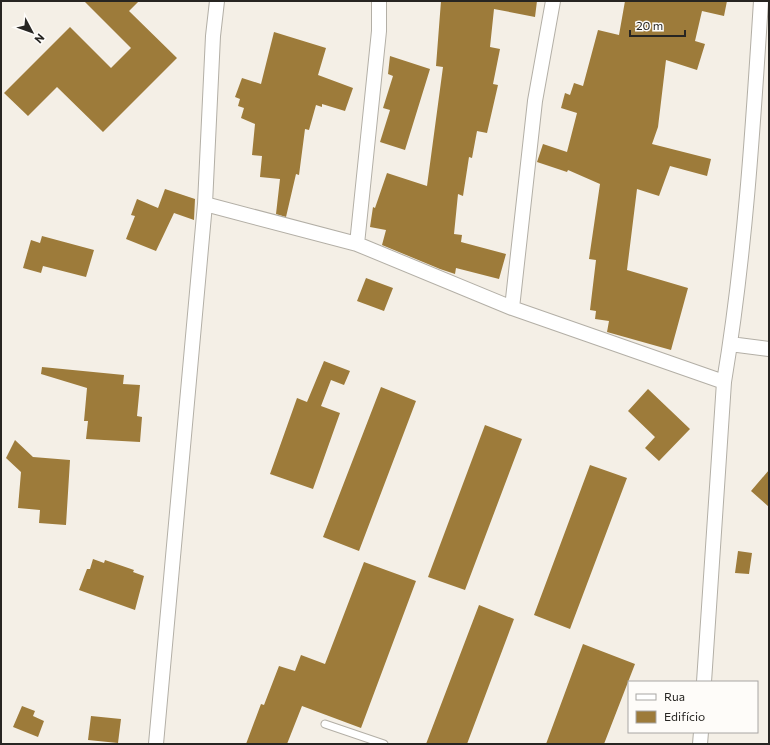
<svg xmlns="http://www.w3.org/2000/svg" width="770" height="745" font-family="Commissioner,sans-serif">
  <rect width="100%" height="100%" fill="#f4efe6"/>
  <!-- building -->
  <path fill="#9d7b3a" d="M84,1H139L129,11L177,58L103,132L57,87L28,116L4,93L70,27L111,68L131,48Z
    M441,1H537L535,17L494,9L490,47L500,49L493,84L498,85L487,133L477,131L472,158L469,157L463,196L458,194L454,234L462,235L461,242L506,254L499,279L456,268L455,274L440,269L382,245L386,230L370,227L373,207L375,208L387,173L427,186L443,67L436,66Z
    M625,1H727L724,16L702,11L695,41L705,44L697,70L666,60L658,127L652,144L711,159L707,176L670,166L659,196L637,189L627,270L688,288L671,350L607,332L609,321L595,319L596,311L590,310L596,260L589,259L600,184L568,170L567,172L537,162L543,144L567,152L577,113L561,108L565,93L570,95L574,83L583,86L598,30L619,35Z
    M274,32L326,48L318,75L353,88L345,111L322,104V107L316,105L309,130L305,129L299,175L296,174L286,217L276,214L280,179L260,177L262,156L252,155L255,124L241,118L244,108L238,106L240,99L235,97L242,78L261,84Z
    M390,56L430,69L405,150L380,142L390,110L383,108L393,76L388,74Z
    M165,189L195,199L194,220L174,213L156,251L126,239L135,216L131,215L137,199L158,208Z
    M42,236L94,250L86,277L43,266L41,273L23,268L31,240L40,243Z
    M366,278L393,288L384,311L357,301Z
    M324,361L350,371L344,385L331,380L321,406L340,413L313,489L270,474L297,398L307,402Z
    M42,367L124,375L123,384L140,385L137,416L142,417L140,442L86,439L88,421H84L87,388L41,374Z
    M381,387L416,401L359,551L323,537Z
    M648,389L690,429L659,461L645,448L655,437L628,411Z
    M485,425L522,439L465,590L428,577Z
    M15,440L33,457L70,460L66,525L39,523L40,510L18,508L21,472L6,458Z
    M590,465L627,478L570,629L534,615Z
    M769,470V507L751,491Z
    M738,551L752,553L749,574L735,573Z
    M93,559L104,563L105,560L134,570L133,572L144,576L135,610L79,590L87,569H90Z
    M364,562L416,581L361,728L302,706L287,744H246L261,704L264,705L279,666L295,671L301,655L325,664Z
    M479,605L514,619L467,744H426Z
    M583,644L635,664L604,744H546Z
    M22,706L35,711L33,716L44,721L38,737L13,727Z
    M91,716L121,719L118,743L88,740Z"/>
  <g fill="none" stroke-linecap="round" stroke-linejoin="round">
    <!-- service casing -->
    <g stroke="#b3afa6" stroke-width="9">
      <path id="service" d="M325,724L384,744"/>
    </g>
    <!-- minor casing -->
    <g stroke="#b3afa6" stroke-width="16">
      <path id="minor" d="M205,204L357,244L512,308L724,382
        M357,244L379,31V1
        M512,308L535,101L553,1
        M730,344L769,349
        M704,682L724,382C745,256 753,128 761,1
        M156,744L205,204L213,36L217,1
        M700,744L701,732"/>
    </g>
    <!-- service -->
    <use href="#service" stroke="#fff" stroke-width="7"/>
    <!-- minor -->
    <use href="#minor" stroke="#fff" stroke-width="14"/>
  </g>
  <!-- border -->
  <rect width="770" height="745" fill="none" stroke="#272522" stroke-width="4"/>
  <!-- legend -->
  <rect x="628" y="681" width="130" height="52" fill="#fefcf9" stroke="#a8a6a3"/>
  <rect x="636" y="694" width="20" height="6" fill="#ffffff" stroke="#a8a6a3"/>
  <text x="664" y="701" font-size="12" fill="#272522">Rua</text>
  <rect x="636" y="711" width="20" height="12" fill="#9d7b3a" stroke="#a8a6a3"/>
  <text x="664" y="721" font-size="12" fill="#272522">Edifício</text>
  <!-- north arrow -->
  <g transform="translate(32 32) rotate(131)" stroke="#fefcf9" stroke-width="3" paint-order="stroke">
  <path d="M0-3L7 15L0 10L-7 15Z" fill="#272522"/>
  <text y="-6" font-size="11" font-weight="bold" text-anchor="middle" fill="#272522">N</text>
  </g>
  <!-- scale -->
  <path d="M630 30v6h55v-6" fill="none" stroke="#272522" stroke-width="2"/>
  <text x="636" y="30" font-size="12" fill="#272522" stroke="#fefcf9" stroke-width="3" paint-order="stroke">20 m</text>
</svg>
